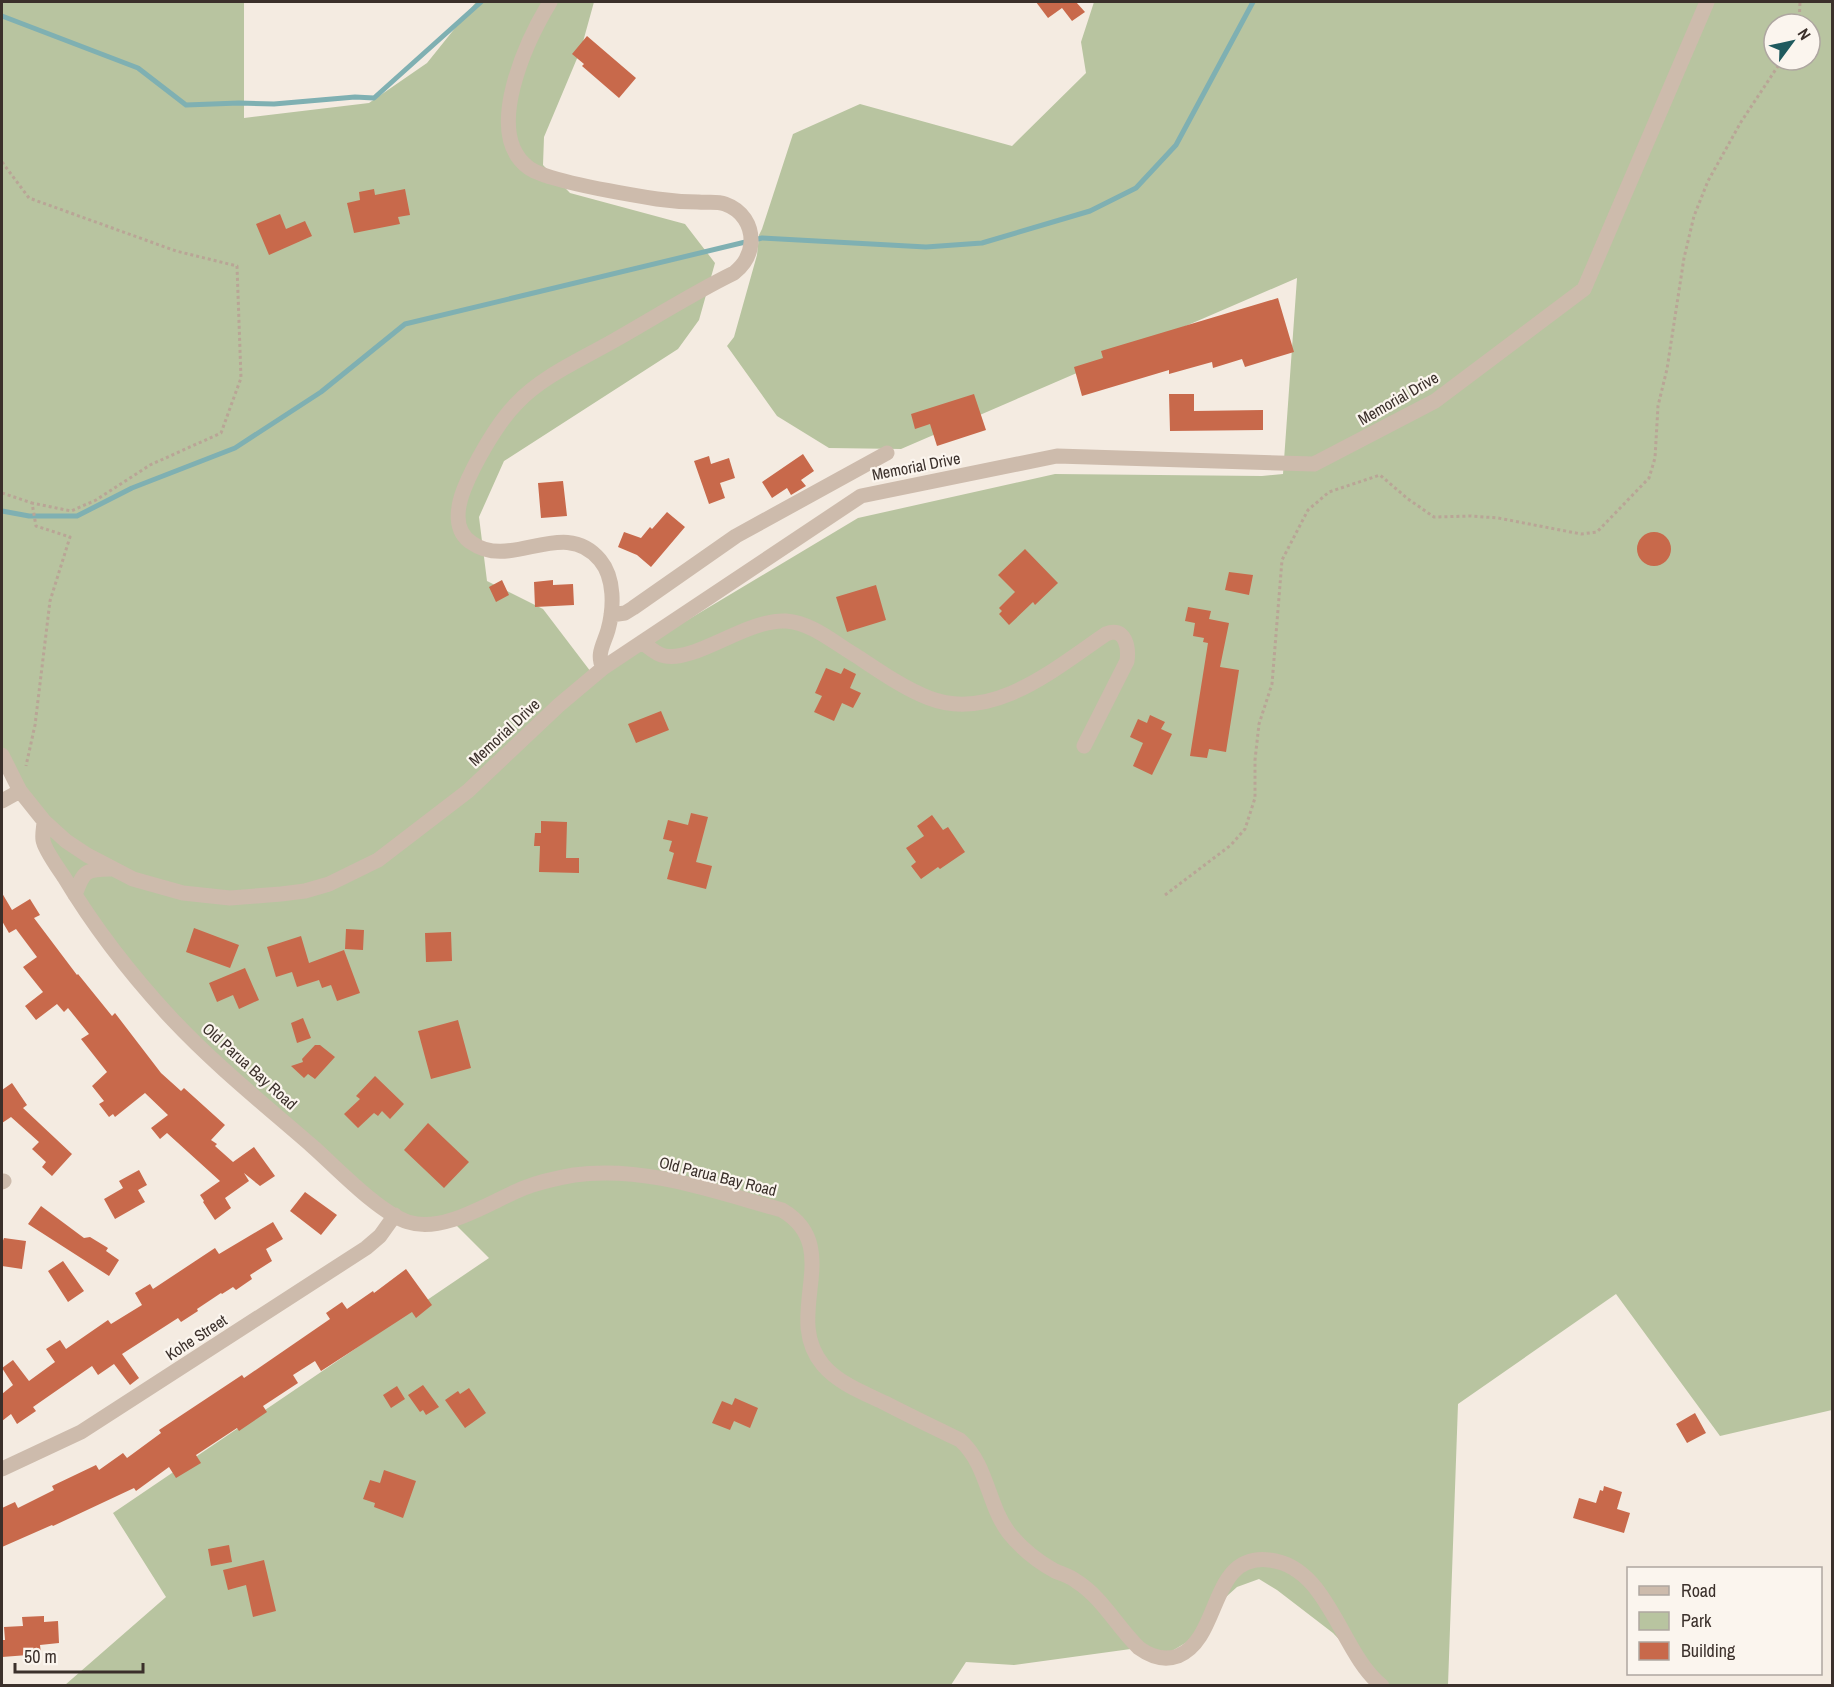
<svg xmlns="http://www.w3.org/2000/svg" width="1834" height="1687" font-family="'Archivo Narrow',sans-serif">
  <rect width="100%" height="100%" fill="#f4ebe1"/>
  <!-- green -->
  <path fill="#b8c4a0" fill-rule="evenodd" d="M2,2H244V118L369,103L427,63L476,2H594L581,49L544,137L543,165L570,193L685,224L715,263L699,320L678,349L504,461L479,517L487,581L543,609L594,676L858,518L1055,474L1262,476L1283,474L1297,278L901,449L829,448L777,416L727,346L734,337L757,255L759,235L762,229L793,134L860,104L1012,146L1086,73L1081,42L1094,2H1832V1410L1720,1436L1616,1294L1458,1404L1448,1685H1386L1372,1674L1333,1633L1277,1590L1259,1579L1237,1587L1205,1616L1200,1628L1187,1642L1152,1663L1138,1648L1014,1665L966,1662L951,1685H65L166,1597L113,1513L489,1258L452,1221L400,1218L179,1023L74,892L2,755ZM1774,24H1810V60H1774Z"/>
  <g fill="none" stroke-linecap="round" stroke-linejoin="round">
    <!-- stream -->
    <path stroke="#7fb0b2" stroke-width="5" d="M2,16L138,68L186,105L239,103L274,104L355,97L374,98L481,2
      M2,511L29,516H77L132,488L235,448L321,392L405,324L762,238L926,247L982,243L1090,211L1136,188L1176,145L1253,2"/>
  </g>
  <!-- building -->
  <path fill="#c8694b" d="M1036,2H1076L1085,12L1072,21L1062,8L1048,18Z
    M587,36L636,78L619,98L582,66L584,64L572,54Z
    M374,189L375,195L405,189L410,215L398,217L400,224L354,233L347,203L360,200L359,192Z
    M280,214L286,229L305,221L312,236L269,255L256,224Z
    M1278,298L1294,352L1245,367L1242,359L1213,368L1212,362L1169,374V370L1082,396L1074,367L1103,358L1101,351Z
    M974,394L986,430L937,446L930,424L915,429L911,414Z
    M1169,394H1194V411L1263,410V430L1170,431Z
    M803,454L814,471L801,480L806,486L791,495L787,488L772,498L762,482Z
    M709,456L711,464L729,458L735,478L720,483L725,498L709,504L694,461Z
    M563,481L567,516L541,518L538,483Z
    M667,512L685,527L651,567L637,555L618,547L624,532L641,538L650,527L652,529Z
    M1637 549a17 17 0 1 1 34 0a17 17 0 1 1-34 0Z
    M1025,549L1058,583L1035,605L1033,602L1009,625L999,614L1002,611L999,608L1015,592L998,575Z
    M1229,572L1253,575L1249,595L1225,590Z
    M502,580L509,595L496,602L489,587Z
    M553,580V585L573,584L574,605L535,607L534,582Z
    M876,585L886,620L847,632L836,597Z
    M1188,607L1211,611L1209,619L1229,623L1220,667L1239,670L1226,752L1209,749L1207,758L1190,756L1208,643L1203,642L1204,638L1193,636L1195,623L1185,621Z
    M826,668L841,674L844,668L856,674L850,688L861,693L853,708L842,703L834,721L814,712L822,696L815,693Z
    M661,711L669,730L636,743L628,724Z
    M1150,715L1165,722L1161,729L1172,734L1152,775L1133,766L1143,743L1130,737L1138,719L1147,723Z
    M691,813L708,817L696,862L712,866L706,889L667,879L674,853L669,851L672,841L663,839L668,820L688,825Z
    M932,815L943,830L948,827L965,852L940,869L938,867L921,879L911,866L916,862L906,848L924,836L917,826Z
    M541,821L567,822L566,858H579V873L539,872L540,846H534L535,833H541Z
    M2,893L12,910L30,899L40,915L34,918L77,975L78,974L112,1016L115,1013L161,1073L181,1091L184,1088L225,1125L211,1140L217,1144L215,1146L233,1162L254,1147L275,1176L260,1186L244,1173L249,1181L225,1198L231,1208L215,1220L203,1202L204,1201L200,1195L220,1181L167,1133L160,1139L151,1128L168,1115L145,1093L115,1117L113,1114L109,1117L99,1104L104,1101L92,1086L107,1072L81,1039L89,1034L68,1008L64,1012L57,1004L36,1020L25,1006L43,992L23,967L37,957L16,929L9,933L2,921Z
    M194,928L239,945L230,968L186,952Z
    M346,929L364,930L363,950L345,949Z
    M451,932L452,961L426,962L425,933Z
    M301,936L309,963L344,950L360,993L337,1001L331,985L322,988L319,980L297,987L292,972L276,977L267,947Z
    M245,968L259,1000L239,1009L233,995L217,1002L209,983Z
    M303,1018L311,1038L297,1043L291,1023Z
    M458,1020L471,1068L431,1079L418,1031Z
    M315,1045H320L335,1057L315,1079L308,1074L304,1078L291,1066L303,1062L302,1059Z
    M375,1076L404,1104L390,1119L382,1111L378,1116L374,1113L358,1128L344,1114L360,1099L356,1096Z
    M12,1083L27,1105L23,1108L72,1154L52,1176L42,1167L46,1162L32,1149L39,1142L11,1117L2,1123V1090Z
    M428,1123L469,1162L444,1188L404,1150Z
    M139,1170L147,1185L138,1190L145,1202L115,1219L104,1199L123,1188L119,1181Z
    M305,1192L337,1215L321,1235L290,1211Z
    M41,1206L84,1238L90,1237L108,1248L106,1251L119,1260L109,1276L28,1224Z
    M273,1222L283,1239L266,1249L272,1261L250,1275L252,1279L236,1290L233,1287L222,1294L221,1293L197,1309L198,1311L181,1322L178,1318L122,1354L139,1378L130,1385L114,1364L98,1375L92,1366L33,1407L36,1411L17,1424L11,1414L2,1421V1394L13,1385L2,1368L13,1360L29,1381L55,1362L46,1349L60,1340L66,1349L108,1320L111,1324L142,1305L135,1293L150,1284L153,1289L215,1248L219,1254Z
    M4,1238L26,1241L22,1269L2,1266V1243Z
    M63,1261L84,1291L68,1302L48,1271Z
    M406,1269L432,1305L416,1318L412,1312L321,1371L315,1361L293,1375L298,1383L263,1406L267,1412L239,1431L237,1428L196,1455L201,1463L176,1478L169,1467L136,1491L134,1488L53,1526L52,1525L2,1547V1508L15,1502L18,1508L54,1490L52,1486L96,1465L99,1470L123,1453L127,1458L161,1433L159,1430L242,1375L244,1378L330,1319L326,1313L342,1302L347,1309L373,1291L374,1293Z
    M423,1385L439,1407L426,1415L423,1410L420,1412L408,1395Z
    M397,1386L405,1399L391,1408L383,1395Z
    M469,1388L486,1413L465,1428L445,1400L458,1391L460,1394Z
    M735,1398L758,1408L750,1428L734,1421L730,1430L712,1423L722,1401L732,1405Z
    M1695,1413L1706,1433L1687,1443L1676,1424Z
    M384,1470L416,1481L403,1518L374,1507L375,1503L363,1499L370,1480L380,1483Z
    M1604,1486L1622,1492L1617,1509L1630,1513L1624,1533L1573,1518L1579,1498L1596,1503L1600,1490L1603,1491Z
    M229,1545L232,1562L211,1566L208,1549Z
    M264,1560L276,1611L253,1617L246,1585L228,1590L223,1570Z
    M44,1616V1622L58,1621L59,1643L40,1645L41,1654L2,1657V1640H5L4,1627L23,1626L22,1617Z"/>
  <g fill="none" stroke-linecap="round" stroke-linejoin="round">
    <!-- path -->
    <path stroke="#b9a596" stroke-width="3" stroke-dasharray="3 3" stroke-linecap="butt" d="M1799,24L1800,2
      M2,162L29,198L176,251L237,266L241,378L221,433L150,465L96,500L71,511L32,503L36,526L70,537L50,601L35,725L26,766
      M2,493L32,503
      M1165,895L1231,845L1245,829L1255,798V760L1259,724L1272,684L1282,560L1308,510L1329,492L1380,475L1408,499L1434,517L1471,516L1498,518L1581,534L1597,532L1649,478L1655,458L1658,406L1667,369L1684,258L1694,216L1708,181L1741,122L1782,60"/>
    <!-- minor -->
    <path stroke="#cdbbac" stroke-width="15" d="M550,2C527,40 482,134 529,168C547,181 632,195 657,199C671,201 685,202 698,202C707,203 717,201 725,204C742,210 752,225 751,243C750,256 744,265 734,273C693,293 654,318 615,340C582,359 542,376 516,404C497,423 474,464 464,489C457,507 453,531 472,543C511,571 564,516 600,560C615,578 614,608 608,630C604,644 596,654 603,668
      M611,615L625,613L633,608L736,536L887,453
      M642,642C649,647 655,654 665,656C696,662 747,619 786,621C812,623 833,642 855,655C878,670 903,688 929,698C993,723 1057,667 1106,634C1125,626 1129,647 1127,661L1084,746
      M2,755L20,791L44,821L66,841L87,855L133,879L183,893L230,898L281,894L305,891L329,884L378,860L468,791L559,705L603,668L861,496L1057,456L1314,464L1435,401L1584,289L1707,2
      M2,801L20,791
      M44,821C44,827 42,834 43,840C44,849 58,868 64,877C94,927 132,976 172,1019C215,1065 265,1105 312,1146C337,1168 378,1212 408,1222C444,1234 491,1201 524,1188C539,1182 557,1178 574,1175C644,1165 716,1192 782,1210C846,1248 781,1315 823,1365C838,1383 864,1393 885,1403C910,1416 935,1428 960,1440C988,1465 987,1504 1009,1533C1022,1549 1037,1561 1055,1571C1062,1574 1070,1576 1076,1581C1102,1597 1117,1627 1139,1648C1150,1656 1164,1661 1178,1656C1222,1638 1209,1553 1269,1560C1329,1566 1340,1653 1382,1686
      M75,895C83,872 85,869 110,869
      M2,1182L4,1181
      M2,1469L81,1432L366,1248L380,1236L395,1215"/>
  </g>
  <g text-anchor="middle" stroke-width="4.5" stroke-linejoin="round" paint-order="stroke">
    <!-- street labels -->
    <g font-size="16" fill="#3b302b" stroke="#fbf5ee">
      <text transform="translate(1398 398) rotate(-30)" y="6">Memorial Drive</text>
      <text transform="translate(916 466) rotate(-11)" y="6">Memorial Drive</text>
      <text transform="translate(504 732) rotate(-43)" y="6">Memorial Drive</text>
      <text transform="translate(250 1066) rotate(42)" y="6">Old Parua Bay Road</text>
      <text transform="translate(718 1176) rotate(14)" y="6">Old Parua Bay Road</text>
      <text transform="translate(196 1337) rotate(-33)" y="6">Kohe Street</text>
    </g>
  </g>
  <!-- border -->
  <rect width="1834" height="1687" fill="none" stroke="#3b302b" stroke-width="6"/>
  <!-- legend -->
  <rect x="1627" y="1567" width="195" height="108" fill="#fbf5ee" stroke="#aea6a0" stroke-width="1.5"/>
  <rect x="1639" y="1586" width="30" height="9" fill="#cdbbac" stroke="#aea6a0" stroke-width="1.5"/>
  <text x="1681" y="1597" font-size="18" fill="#3b302b">Road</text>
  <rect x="1639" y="1612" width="30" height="18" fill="#b8c4a0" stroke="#aea6a0" stroke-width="1.5"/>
  <text x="1681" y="1627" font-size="18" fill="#3b302b">Park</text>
  <rect x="1639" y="1642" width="30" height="18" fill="#c8694b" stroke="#aea6a0" stroke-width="1.5"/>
  <text x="1681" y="1657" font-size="18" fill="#3b302b">Building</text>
  <!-- north arrow -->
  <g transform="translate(1792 42) rotate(57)"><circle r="28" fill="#fbf5ee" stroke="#aea6a0" stroke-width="1.5"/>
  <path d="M0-4.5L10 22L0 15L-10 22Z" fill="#1f5a5e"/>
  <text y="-9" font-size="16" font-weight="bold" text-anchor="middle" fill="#3b302b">N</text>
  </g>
  <!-- scale -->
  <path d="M15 1663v9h128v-9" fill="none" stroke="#3b302b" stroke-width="3"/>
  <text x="24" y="1663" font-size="18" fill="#3b302b" stroke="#fbf5ee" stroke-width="4.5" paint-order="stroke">50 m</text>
</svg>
